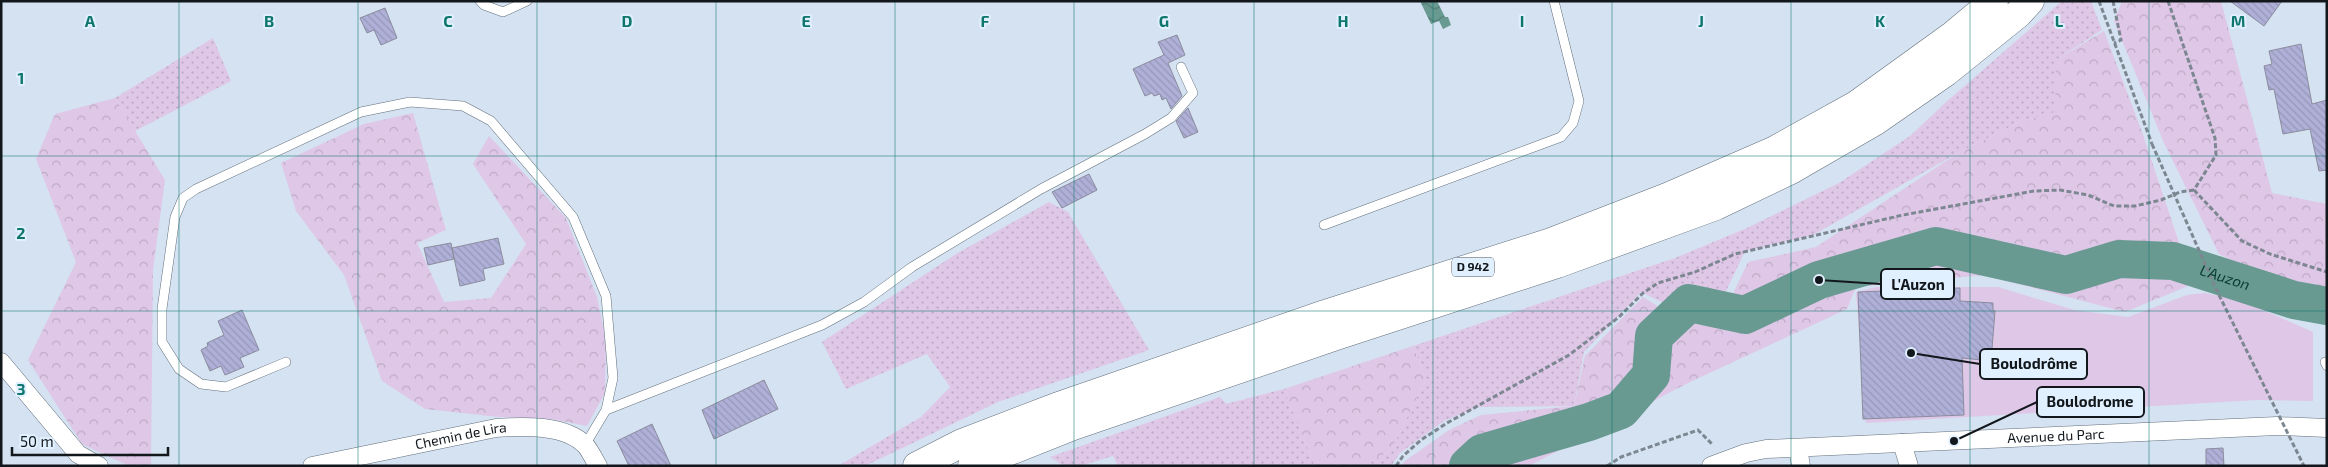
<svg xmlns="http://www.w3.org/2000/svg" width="2328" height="467" font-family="'Exo 2',sans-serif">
  <defs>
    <pattern id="grass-dots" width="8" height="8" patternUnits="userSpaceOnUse" patternTransform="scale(1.25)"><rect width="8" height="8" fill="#dfc7e8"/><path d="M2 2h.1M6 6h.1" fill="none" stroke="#beaac6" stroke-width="1.8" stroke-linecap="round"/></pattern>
    <pattern id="forest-crowns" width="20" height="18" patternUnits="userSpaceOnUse" patternTransform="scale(1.25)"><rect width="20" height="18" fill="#dfc7e8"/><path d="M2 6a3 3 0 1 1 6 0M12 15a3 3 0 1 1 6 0" fill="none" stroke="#beaac6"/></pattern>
    <pattern id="water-waves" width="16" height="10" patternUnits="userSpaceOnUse" patternTransform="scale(1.25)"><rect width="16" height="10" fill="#689a91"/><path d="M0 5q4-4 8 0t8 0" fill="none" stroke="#547d76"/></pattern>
    <pattern id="building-back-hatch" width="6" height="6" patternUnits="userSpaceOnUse" patternTransform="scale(1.25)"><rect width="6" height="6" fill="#afb0d8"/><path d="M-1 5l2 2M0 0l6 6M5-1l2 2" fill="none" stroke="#9697b9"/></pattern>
  </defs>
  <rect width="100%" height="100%" fill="#d4e2f1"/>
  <!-- grass -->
  <path fill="url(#grass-dots)" d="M2062,1H2091L2102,30L2056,60V112L2020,122L1958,153L1813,235L1745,251L1719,306L1689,300L1678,310L1641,292L1584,352L1574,406L1477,407L1444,421L1400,453L1391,466H1362L1391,450L1426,379L1413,346L1675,258L1747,228L1839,183L1910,136L1945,103Z
    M213,38L231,81L135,131L115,98Z
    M1049,202L1068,212L1149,350L998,402L865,466H838L921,417L950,387L927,354L846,389L822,342L956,254Z
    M1284,389L1315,466H1118L1113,456L1080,466H1064L1050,457L1220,397L1226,404Z"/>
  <!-- forest -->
  <path fill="url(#forest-crowns)" d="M2122,1H2221L2272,193L2327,204V313L2295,292L2219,254L2164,143L2114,21Z
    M2104,31L2141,129L2193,284L2125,312L1984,275L1856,287L1847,309L1686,384L1529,466H1401L1405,461L1449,430L1481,415L1574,406L1585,356L1643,297L1681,321L1692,311L1722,317L1748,262L1816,247L1958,153L2020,122L2055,112L2056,60Z
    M115,98L165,180L153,270L151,466H129L82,444L28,360L76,262L36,159L55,114Z
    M413,113L446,230L417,243L444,302L491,298L526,244L473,164L489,136L566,218L597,297L606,340L605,393L587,426L551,419L499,417L425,409L382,381L344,275L296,211L281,163L364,124Z
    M1413,346L1426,379L1391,450L1362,466H1315L1284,389Z"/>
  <!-- pitch -->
  <path fill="#dfc7e8" d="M1876,287H1998L2074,310L2128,317L2187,295L2205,293L2243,301L2313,332V401L2257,400L1866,423L1856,292Z"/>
  <!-- water -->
  <path fill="url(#water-waves)" d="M1420,1H1437L1445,17H1448L1451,25L1443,29L1439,21L1431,24Z"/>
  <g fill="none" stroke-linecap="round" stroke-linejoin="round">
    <!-- river -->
    <path stroke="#689a91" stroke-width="38" id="s1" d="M1468,466L1482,453L1589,422L1621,410L1651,375L1654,336L1689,303L1745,315L1819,280L1936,246L2066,275L2119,259L2173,261L2294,300L2327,306"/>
  </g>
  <!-- building -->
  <path fill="url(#building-back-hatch)" stroke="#8b8c9d" d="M2230,1H2282L2264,26Z
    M385,8L397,38L381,45L374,30L367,33L360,18Z
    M1177,35L1185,55L1168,63L1182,96L1171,109L1166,98L1162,100L1160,94L1154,96L1152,93L1145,96L1133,69L1164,55L1158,42Z
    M2301,44L2312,104L2327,100V170L2319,171L2310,129L2283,134L2274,89L2269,90L2264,66L2272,64L2269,51Z
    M1188,108L1198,132L1184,138L1176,121Z
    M1089,174L1097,190L1062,208L1052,192Z
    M498,238L504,264L483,269L485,280L460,286L452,248Z
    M451,243L454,259L428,265L424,248Z
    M1960,288V301L1993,303V311H1995L1991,361L1962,358L1964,415L1863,419L1858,292Z
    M242,310L259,350L240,358L244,367L225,375L221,366L210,371L201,350L208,346L207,343L224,335L218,321Z
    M764,380L778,409L714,439L702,410Z
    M652,424L671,466H629L617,441Z
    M2223,448L2224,466H2206V449Z"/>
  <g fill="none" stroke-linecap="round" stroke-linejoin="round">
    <!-- lane casing -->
    <g stroke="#626f7c" stroke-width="10">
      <path id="lane" d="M480,1L484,5L503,12L527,1
        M1324,225L1561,137L1573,123L1579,101L1554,1
        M286,362L226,387L201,384L179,369L162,342V309L175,217L183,198L196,189L361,112L410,102L463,106L491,121L573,217L606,296L613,378L606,410L585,445
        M2325,362L2327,366
        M606,410L822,325L864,302L912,267L1041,189L1145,134L1171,118L1193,93L1181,67"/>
    </g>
    <!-- street casing -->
    <g stroke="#626f7c" stroke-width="19">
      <g id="street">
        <path d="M1,362L78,454L99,466"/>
        <path d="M1902,443L1909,466"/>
        <path d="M1798,448L1801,466"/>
        <path id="s2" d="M312,466L496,428C522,426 566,424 586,446C590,451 594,459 598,466"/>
        <path id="s3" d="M1711,466L1746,453L1766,449L2277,426L2327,428"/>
      </g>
    </g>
    <!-- primary casing -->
    <g stroke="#626f7c" stroke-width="29">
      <path id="primary" d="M917,466L962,443L1056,407L1325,314L1551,242L1667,197L1775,150L1856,105L1953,35L1994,1
        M972,466L1073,426L1336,336L1557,264L1716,206L1791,170L1874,122L1946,72L2018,14L2030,1"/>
    </g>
    <!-- path -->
    <path stroke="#7d8791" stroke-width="3" stroke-dasharray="5 2.5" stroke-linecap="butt" d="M2099,1L2152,144
      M2113,1L2121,40L2114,43
      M2168,1L2215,138L2216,155L2194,190
      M2194,190L2242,241L2270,254L2327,272
      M1396,466L1403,456L1421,440L1447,423L1569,355L1619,317L1643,293L1658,283L1695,272L1735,254L1903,215L2034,191L2060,190L2088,195L2114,206H2135L2161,200L2180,192L2194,190
      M1607,466L1621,457L1698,430L1713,445"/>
    <!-- lane -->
    <use href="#lane" stroke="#fff" stroke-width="9"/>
    <!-- street -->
    <use href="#street" stroke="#fff" stroke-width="18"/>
    <!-- primary -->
    <use href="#primary" stroke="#fff" stroke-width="28"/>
    <!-- path-bridge -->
    <path stroke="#7d8791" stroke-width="3" stroke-dasharray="5 2.5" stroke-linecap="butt" d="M2152,144L2217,291L2304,466"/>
  </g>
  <!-- grid -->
  <path fill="none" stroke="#0f766e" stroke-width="1" stroke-opacity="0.55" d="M179,1V466M358,1V466M537,1V466M716,1V466M895,1V466M1074,1V466M1254,1V466M1433,1V466M1612,1V466M1791,1V466M1970,1V466M2149,1V466M1,156H2327M1,311H2327"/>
  <g text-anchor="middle" stroke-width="4" stroke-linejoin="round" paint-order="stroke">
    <!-- shield labels -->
    <rect fill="#e1f0fe" stroke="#505860" stroke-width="1" x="1452" y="257.5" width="42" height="19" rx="4"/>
    <g font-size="12" font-weight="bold" fill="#12171c">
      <text x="1473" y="271">D 942</text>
    </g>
    <!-- street labels -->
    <g font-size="14" fill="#12171c" stroke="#e1f0fe">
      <text dy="5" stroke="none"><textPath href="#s2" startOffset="152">Chemin de Lira</textPath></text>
      <text dy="5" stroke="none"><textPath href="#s3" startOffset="348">Avenue du Parc</textPath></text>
    </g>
    <!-- water labels -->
    <g font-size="15" font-style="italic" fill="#093b34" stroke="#e1f0fe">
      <text dy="5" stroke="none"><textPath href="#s1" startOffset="856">L'Auzon</textPath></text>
    </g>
  </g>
  <g font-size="16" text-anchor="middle" font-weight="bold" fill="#0f766e" stroke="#e1f0fe" stroke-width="4" stroke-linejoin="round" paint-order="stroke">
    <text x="90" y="27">A</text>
    <text x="269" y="27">B</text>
    <text x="448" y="27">C</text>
    <text x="627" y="27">D</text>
    <text x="806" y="27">E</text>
    <text x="985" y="27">F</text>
    <text x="1164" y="27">G</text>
    <text x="1343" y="27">H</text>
    <text x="1522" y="27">I</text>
    <text x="1701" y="27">J</text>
    <text x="1880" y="27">K</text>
    <text x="2059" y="27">L</text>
    <text x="2238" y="27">M</text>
    <text x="21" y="84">1</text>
    <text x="21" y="239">2</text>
    <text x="21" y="395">3</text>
  </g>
  <!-- callouts -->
  <path fill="none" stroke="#12171c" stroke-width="2" d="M1819 280L1881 284M1911 353L1980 364M1954 441L2037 402"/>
  <g fill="#12171c" stroke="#e1f0fe" stroke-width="2">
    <circle cx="1819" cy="280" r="5"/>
    <circle cx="1911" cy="353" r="5"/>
    <circle cx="1954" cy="441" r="5"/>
  </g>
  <g fill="#e1f0fe" stroke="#12171c" stroke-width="2">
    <rect x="1881" y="269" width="73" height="30" rx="5"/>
    <rect x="1980" y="349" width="107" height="30" rx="5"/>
    <rect x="2037" y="387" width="107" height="30" rx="5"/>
  </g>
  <g font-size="15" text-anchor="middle" font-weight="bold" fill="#12171c">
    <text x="1918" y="290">L'Auzon</text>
    <text x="2034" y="369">Boulodrôme</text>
    <text x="2090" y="407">Boulodrome</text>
  </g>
  <!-- border -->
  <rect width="2328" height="467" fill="none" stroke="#12171c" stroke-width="5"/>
  <!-- scale -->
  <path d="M12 447v8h156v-8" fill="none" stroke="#12171c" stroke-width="2.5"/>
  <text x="20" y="447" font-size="15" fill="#12171c" stroke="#e1f0fe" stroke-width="4" paint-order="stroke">50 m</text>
</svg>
